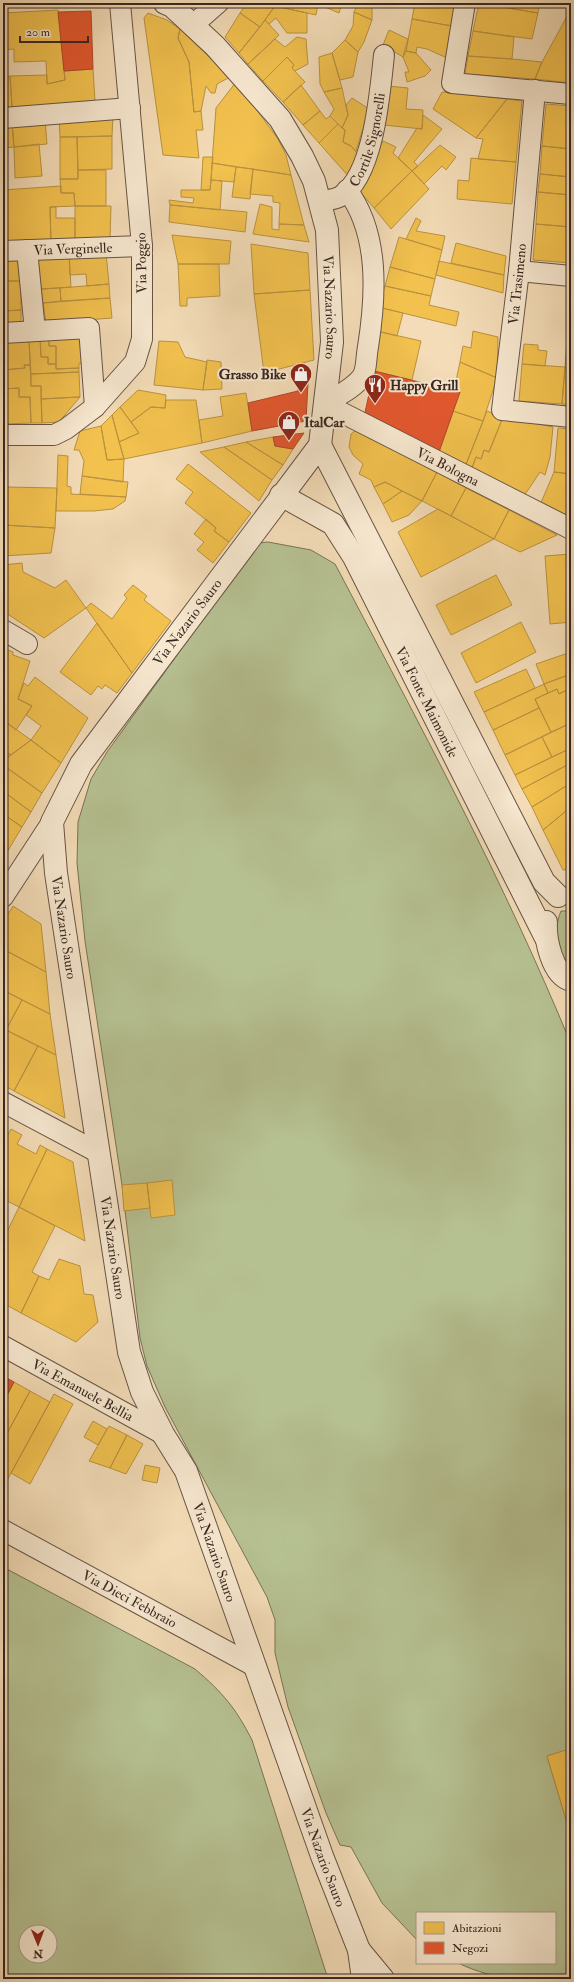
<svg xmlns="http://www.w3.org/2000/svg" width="574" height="1982" font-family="'IM FELL Double Pica',serif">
  <rect width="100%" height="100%" fill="#f3dcb7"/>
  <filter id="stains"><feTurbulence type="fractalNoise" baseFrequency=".005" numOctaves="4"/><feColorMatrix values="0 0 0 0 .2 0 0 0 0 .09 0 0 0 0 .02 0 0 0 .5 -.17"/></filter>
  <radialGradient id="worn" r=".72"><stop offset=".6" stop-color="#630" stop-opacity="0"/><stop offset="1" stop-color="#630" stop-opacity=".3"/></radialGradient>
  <!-- green -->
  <path fill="#b6c192" stroke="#777459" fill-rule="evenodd" d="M268,542L311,550L335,564C418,721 503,879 571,1044V1749L547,1756L571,1836V1978C528,1980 498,1982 458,1963H555V1913H417V1940L382,1903L351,1847L340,1845L326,1813L288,1707L275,1653V1620L267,1597L165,1407L147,1366L140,1338L122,1185L85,941L77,863L78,822L91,779L107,752L258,543Z
    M561,911H568L571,913V966H569C558,951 553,929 561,911Z
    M3,1567L195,1669C223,1693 235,1707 252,1740L328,1979H3ZM26,1932H50V1956H26Z"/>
  <!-- homes -->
  <path fill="#f2c14e" stroke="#ba9240" d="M247,3H277L260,27L240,13Z
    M277,3H342L339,13L318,4L316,15L275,6Z
    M358,3H372V20L354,12Z
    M415,3H456L452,26L412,19Z
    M479,3H540L538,13Z
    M479,3L538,13L532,39L473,31Z
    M275,6L307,13V33H287L276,18L269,24L265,20Z
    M571,9V83L535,79L542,62Z
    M58,10L65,80L47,84L46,61L14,62V49L3,50V13Z
    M354,12L372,20L364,42L358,52L345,40L353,26Z
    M148,13L167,20L180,29L178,38L189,62L194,112L201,111L203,130H196L199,158L163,155L144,18Z
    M240,13L260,27L239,53L225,37Z
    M412,19L452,26L447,58L427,49L417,47L416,53L406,51Z
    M265,20L279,35L248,64L239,53Z
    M180,29L230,77L217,84L215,93H211L206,86L201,111L194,112L189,62L178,38Z
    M389,30L408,39L403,57L383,45Z
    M473,31L514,37L512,59L468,56Z
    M297,37L306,39L308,64L295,71L292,68L294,65L287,57L263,81L248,64L275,39L285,47Z
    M345,40L358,52L353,77L340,80L332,53Z
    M406,51L416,53L431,70L425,76L407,82L405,72H409L403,57Z
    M332,53L342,88L324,92L320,84L319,57Z
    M468,56L512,59L542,62L535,79L465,74Z
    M287,57L294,65L292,68L305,82L283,102L263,81Z
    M93,69L95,102L12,107L10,76L47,75V84L65,80L64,71Z
    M10,76L12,107H3V77Z
    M236,82L278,139L286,155L291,175L212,163L216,108Z
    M301,85L320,111L303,125L283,102Z
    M388,86L408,88L406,109L423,110L422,129L384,125Z
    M342,88L348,115L342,128L330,116L334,109L324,92Z
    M442,92L507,99L476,138L433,109Z
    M352,98L369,109L356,151L351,146L343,142L345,130L342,128L348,115L346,105Z
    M507,99L522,101L516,162L478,159L483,139L476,138Z
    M546,104L571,106V149L542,146Z
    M320,111L326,119L330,116L338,124L319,143L303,125Z
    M423,115L442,129L414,162L418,166L412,171L398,158L417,128L422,129Z
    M113,116L112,136L60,137L59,117Z
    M45,119L47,144L14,147L12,123Z
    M12,123L14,147L3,148V124Z
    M338,124L345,130L343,142L351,146L360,156L350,178L319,143Z
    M112,136V169L78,170L77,137Z
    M60,137H77L78,179H60Z
    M383,141L396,147L393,153L412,171L374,208L357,188Z
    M39,144L42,176L15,178L14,147Z
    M440,145L456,157L446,170L442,166L424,184L412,171Z
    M542,146L571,149V177L540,174Z
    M203,157H213L210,190H201Z
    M471,158L516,162L512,204L457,199L458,180L469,181Z
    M212,163L236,167L234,182L211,180Z
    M236,167L253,169L250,199L232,197Z
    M253,169L291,175L304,225L279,224L280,203L273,202V196L250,194Z
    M78,170H106V206H75L74,193H61L60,179H78Z
    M412,171L429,189L391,229L374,208Z
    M540,174L571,177V195L538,192Z
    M211,180L222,181L220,210L170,205L169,200L193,203L194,198L181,197V190H210Z
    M61,186V193H74L75,206L50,207L51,242L3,243V190Z
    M538,192L571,195V227L536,224Z
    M260,204L272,207V229L279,230V224L304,225L309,242L253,234Z
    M170,205L247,212L245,232L169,222Z
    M75,206H111L110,241H75Z
    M50,207H56V218H75V241L51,242Z
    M416,218L421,221L416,231L445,236L442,250L406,239Z
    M536,224L571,227V263L533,260Z
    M172,235L231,241L229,264H178Z
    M399,237L442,250L435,279L390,267Z
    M456,243L506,256L504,275L451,263Z
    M251,244L308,253L310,290L254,294Z
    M106,253L109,284L87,286L86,274L70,275L69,254Z
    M69,254L71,287L41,289L36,255Z
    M21,257V281H3V259Z
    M439,261L504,275L503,293L436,275Z
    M178,264H219L220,296L187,298V306H180Z
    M390,267L435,279L431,296L385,286Z
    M3,281H21V310L3,311Z
    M109,284L110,298L61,301L60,288Z
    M385,286L431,296L429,305L459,312L456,326L378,307Z
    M60,288L61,301L43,303L41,289Z
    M310,290L314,360L264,373L254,294Z
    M571,292V328H568Z
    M110,298L112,318L46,323L43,303Z
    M378,307L403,313L397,336L377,331Z
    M21,310V325L3,326V311Z
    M568,328H571V368L565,367Z
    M377,331L421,341L412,380L374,371Z
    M473,331L498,337L497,378L460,362L463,346L471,348Z
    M80,336L82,364L79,363V368L56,369V346H49V338Z
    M40,338L41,357H48V364H56V369L79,368V372L31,374L29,339Z
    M40,338H49V346H56V364H48V357H41Z
    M29,339L30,365H24L25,368L3,370V340Z
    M159,341L178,342L185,357L207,362L203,390L154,385Z
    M524,344L538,345V350L547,351L545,366L522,364Z
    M207,360L221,362L222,389L203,390Z
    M460,362L497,378L483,421L453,411L460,392L454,390Z
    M522,364L565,367L562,404L519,401Z
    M24,365H30L31,386H41L42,423H31L30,397H19V388L3,389V370L25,368Z
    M565,367L571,368V405L562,404Z
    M79,372L80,397L41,399V386H31V374Z
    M19,388V397H30L31,423L3,424V389Z
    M138,390L166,395L165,408L151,407L131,422L120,407Z
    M246,393L252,431L202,443L199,420L223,416L220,397Z
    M80,397L59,422L42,423L41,399Z
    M166,400H196L202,443L124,459L119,442L139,433L131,422L151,407L165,408Z
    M120,407L139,433L119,442L112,415Z
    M453,411L483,421L465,467L439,452Z
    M487,411L503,417L489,452L484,450L481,459L476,457L471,471L465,467Z
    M112,415L124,459L107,460L101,426Z
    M503,417L553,427L550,457L545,475L540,472L522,499L471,471L476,457L481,459L484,450L489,452Z
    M101,426L107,460L124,459L123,482L82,476L84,461L79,450H74L80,431Z
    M558,428L571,429V474L554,472Z
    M356,430L437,472L422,501L385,482L374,487L371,480L359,474L363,464L353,455L349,447L351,434Z
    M273,437L275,446L293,449L283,465L246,442Z
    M246,442L283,465L272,480L224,447Z
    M224,447L272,480L259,501L200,452Z
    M58,455L68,456L67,486L71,487V494L126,497L125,501L113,509L94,511H56Z
    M188,464L251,513L229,542L214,531L216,528L185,503L193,492L176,479Z
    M3,466H7L6,487L57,488L55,528L3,525Z
    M437,472L466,488L451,516L422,501Z
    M554,472L571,474V520L540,505Z
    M82,476L128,482L126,497L80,494Z
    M385,482L402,491L383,504L374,487Z
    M466,488L509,510L494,539L451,516Z
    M402,491L422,501L409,515L392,522L383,504Z
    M438,509L494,539L421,577L398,532Z
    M509,510L557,535L520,552L494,539Z
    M206,519L216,528L214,531L229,542L213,563L197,550L204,542L194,534Z
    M3,525L55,528L51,553L3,556Z
    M571,554V622L550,624L545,556Z
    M22,563L23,572L55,588L66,580L86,608L44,638L3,611V565Z
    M496,575L512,605L451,635L436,605Z
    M133,585L147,596L144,600L171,621L132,673L86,608L91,603L112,619L127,598L124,595Z
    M521,622L536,652L476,683L461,653Z
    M97,623L132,673L117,693L105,685L102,689L98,686L91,695L60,672Z
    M3,648L13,652V655L30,661L18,699L32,706L16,730L3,720Z
    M571,652V674L544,684L536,664Z
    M526,669L535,688L484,712L474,692Z
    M571,674V688L559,694L557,689L548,693L544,684Z
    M35,677L88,718L61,763L31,740L41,726L26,715L32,706L18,699L24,683L28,686Z
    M544,684L548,693L535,699L539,708L493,730L484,712Z
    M571,688V723L551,732L535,699L557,689L559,694Z
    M539,708L551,732L505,755L493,730Z
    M3,720L31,740L11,755L3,750Z
    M571,723V748L552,757L542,737Z
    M542,737L552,757L515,775L505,755Z
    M31,740L61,763L42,793L3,765V761Z
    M571,748V763L522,789L515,775Z
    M3,750L11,755L3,761Z
    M571,763V783L532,807L522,789Z
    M3,765L42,793L31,812L3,791Z
    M571,783V807L543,830L532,807Z
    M3,791L31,812L22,827L3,814Z
    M571,807V869L563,870L543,830Z
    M3,814L22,827L3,859Z
    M13,906L41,924L46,972L3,949V922Z
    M3,949L46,972L50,1014L3,990Z
    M3,990L22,1000L6,1030L3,1028Z
    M22,1000L50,1014L56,1055L6,1030Z
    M6,1030L38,1046L14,1091L3,1085V1036Z
    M38,1046L56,1055L65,1118L14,1091Z
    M11,1129L22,1135L17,1144L36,1154L40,1145L47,1149L19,1207L3,1199V1139L5,1140Z
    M47,1149L73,1162L85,1241L19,1207Z
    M172,1180L175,1215L151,1218L147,1183Z
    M147,1183L150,1208L124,1211L122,1185Z
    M19,1207L55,1226L32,1272L39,1276L21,1313L3,1303V1240Z
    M59,1259L80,1266L84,1294L93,1295L98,1322L76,1342L21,1313L39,1276L49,1280Z
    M14,1382L30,1391L4,1439L3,1403Z
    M30,1391L50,1402L5,1484L3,1483V1441Z
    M54,1394L73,1404L30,1484L11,1473Z
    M93,1421L107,1429L98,1445L84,1437Z
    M109,1426L127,1435L110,1468L89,1461Z
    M127,1435L143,1444L126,1474L110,1468Z
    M145,1465L160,1468L157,1483L142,1480Z
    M566,1750L571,1766V1836L547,1756Z"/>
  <!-- shops -->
  <path fill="#e4572e" stroke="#b0482a" d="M91,11L93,69L64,71L58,12Z
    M374,371L460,392L439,452L364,417Z
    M298,383H308L306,421L252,431L248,403L298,391Z
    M304,433L293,449L275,446L273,437Z
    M3,1376L14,1382L3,1403Z"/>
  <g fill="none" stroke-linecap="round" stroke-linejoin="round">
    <!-- minor casing -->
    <g stroke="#675446" stroke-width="22">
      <g id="minor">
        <path d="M465,3L452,83L571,94"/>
        <path d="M194,24L218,3"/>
        <path d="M535,90L519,271L502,410L571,417"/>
        <path d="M3,118L130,108"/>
        <path id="s1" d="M320,201C326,200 335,200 341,196C374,175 380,92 384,55"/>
        <path d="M27,250L35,331"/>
        <path id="s2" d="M3,251L142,246"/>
        <path d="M519,271L571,276"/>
        <path d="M3,333L89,328L95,407"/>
        <path id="s3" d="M325,404L571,529"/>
        <path d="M325,404C337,396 353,389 362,377C367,370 366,356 368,347C376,296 380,234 347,190"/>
        <path d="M3,435H54L66,429L95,407L135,362L142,339V246L120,3"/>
        <path d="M3,630L27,644"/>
        <path d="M3,897L52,822"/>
        <path d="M3,1102L99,1153"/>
        <path id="s4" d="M3,1346L163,1434"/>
        <path id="s5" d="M3,1530L256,1667"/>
      </g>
    </g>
    <!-- tertiary casing -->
    <g stroke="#675446" stroke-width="24">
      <g id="tertiary">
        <path id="s6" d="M165,3L172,6L215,46L280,119L302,156L314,181L327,230L332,342L320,445L81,764L52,822L56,873L129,1352L142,1392L163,1434L186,1471L322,1856L359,1950L363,1979"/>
        <path d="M320,445L544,882L558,896"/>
        <path id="s7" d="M281,495L333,524L354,557L545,936"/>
        <path d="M546,922C545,939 552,975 571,980"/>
        <path d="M359,1950L383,1979"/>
      </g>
    </g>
    <!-- minor -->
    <use href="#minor" stroke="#f7e8d0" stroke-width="20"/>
    <!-- tertiary -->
    <use href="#tertiary" stroke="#f7e8d0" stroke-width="22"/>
  </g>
  <!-- icons -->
  <defs>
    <g id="shop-pin" transform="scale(1.15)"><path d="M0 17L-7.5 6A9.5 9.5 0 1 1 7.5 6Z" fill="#8f2418" stroke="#f7e8d0"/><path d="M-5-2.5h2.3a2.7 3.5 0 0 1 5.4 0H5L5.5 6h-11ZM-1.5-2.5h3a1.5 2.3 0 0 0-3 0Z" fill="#fff"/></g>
    <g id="restaurant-pin" transform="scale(1.15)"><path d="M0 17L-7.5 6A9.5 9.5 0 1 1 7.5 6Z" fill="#8f2418" stroke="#f7e8d0"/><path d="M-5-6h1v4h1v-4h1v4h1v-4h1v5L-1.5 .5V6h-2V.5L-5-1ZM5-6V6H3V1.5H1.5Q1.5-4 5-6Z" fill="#fff"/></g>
  </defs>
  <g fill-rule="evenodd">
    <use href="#shop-pin" x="301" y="374"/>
    <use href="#restaurant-pin" x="375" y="385"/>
    <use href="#shop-pin" x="289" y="422"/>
  </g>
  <g text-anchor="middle" stroke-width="4" stroke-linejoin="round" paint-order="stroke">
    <!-- street labels -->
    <g font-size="14" fill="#382620" stroke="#f7e8d0">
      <text dy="5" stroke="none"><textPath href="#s1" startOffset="86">Cortile Signorelli</textPath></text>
      <text dy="5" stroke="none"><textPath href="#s2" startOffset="70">Via Verginelle</textPath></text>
      <text transform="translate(141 263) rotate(-91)" y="5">Via Poggio</text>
      <text transform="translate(517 284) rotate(-84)" y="5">Via Trasimeno</text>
      <text dy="5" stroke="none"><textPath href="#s6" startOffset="363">Via Nazario Sauro</textPath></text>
      <text dy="5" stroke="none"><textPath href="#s3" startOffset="138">Via Bologna</textPath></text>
      <text transform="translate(187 622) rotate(-53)" y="5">Via Nazario Sauro</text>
      <text dy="5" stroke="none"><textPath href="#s7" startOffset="261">Via Fonte Maimonide</textPath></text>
      <text dy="5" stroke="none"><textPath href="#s6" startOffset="1071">Via Nazario Sauro</textPath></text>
      <text dy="5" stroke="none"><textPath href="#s6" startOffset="1395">Via Nazario Sauro</textPath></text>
      <text dy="5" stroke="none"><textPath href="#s4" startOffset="91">Via Emanuele Bellia</textPath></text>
      <text dy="5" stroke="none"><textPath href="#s6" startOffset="1719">Via Nazario Sauro</textPath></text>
      <text dy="5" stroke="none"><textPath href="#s5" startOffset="144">Via Dieci Febbraio</textPath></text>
      <text dy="5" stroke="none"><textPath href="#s6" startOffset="2043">Via Nazario Sauro</textPath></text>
    </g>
    <!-- poi labels -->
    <g font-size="14" font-weight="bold" fill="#382620" stroke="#f7e8d0" text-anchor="start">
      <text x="286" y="379" text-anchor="end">Grasso Bike</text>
      <text x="390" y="390">Happy Grill</text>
      <text x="304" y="427">ItalCar</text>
    </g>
  </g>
  <!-- margin -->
  <rect width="574" height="1982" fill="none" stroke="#f3dcb7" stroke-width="16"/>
  <rect x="4" y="4" width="566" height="1974" fill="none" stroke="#382620" stroke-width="2"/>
  <rect x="8" y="8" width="558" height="1966" fill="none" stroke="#382620"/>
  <!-- legend -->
  <rect x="416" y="1912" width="140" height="52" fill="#f7e8d0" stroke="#ab9a8a"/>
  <rect x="424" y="1922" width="20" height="12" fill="#f2c14e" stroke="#ab9a8a"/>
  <text x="452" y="1932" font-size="12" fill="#382620">Abitazioni</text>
  <rect x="424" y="1942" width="20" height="12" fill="#e4572e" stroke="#ab9a8a"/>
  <text x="452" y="1952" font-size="12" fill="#382620">Negozi</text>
  <!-- north arrow -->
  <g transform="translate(38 1944) rotate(179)"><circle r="19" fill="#f7e8d0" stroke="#ab9a8a"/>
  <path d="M0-3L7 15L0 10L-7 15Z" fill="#8f2418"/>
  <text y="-6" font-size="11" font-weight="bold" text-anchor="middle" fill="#382620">N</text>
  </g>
  <!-- scale -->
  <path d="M20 36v6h68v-6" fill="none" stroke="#382620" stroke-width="2"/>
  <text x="26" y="36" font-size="12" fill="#382620" stroke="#f7e8d0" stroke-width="3" paint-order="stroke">20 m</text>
  <rect width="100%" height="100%" filter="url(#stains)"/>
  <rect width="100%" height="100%" fill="url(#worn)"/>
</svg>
